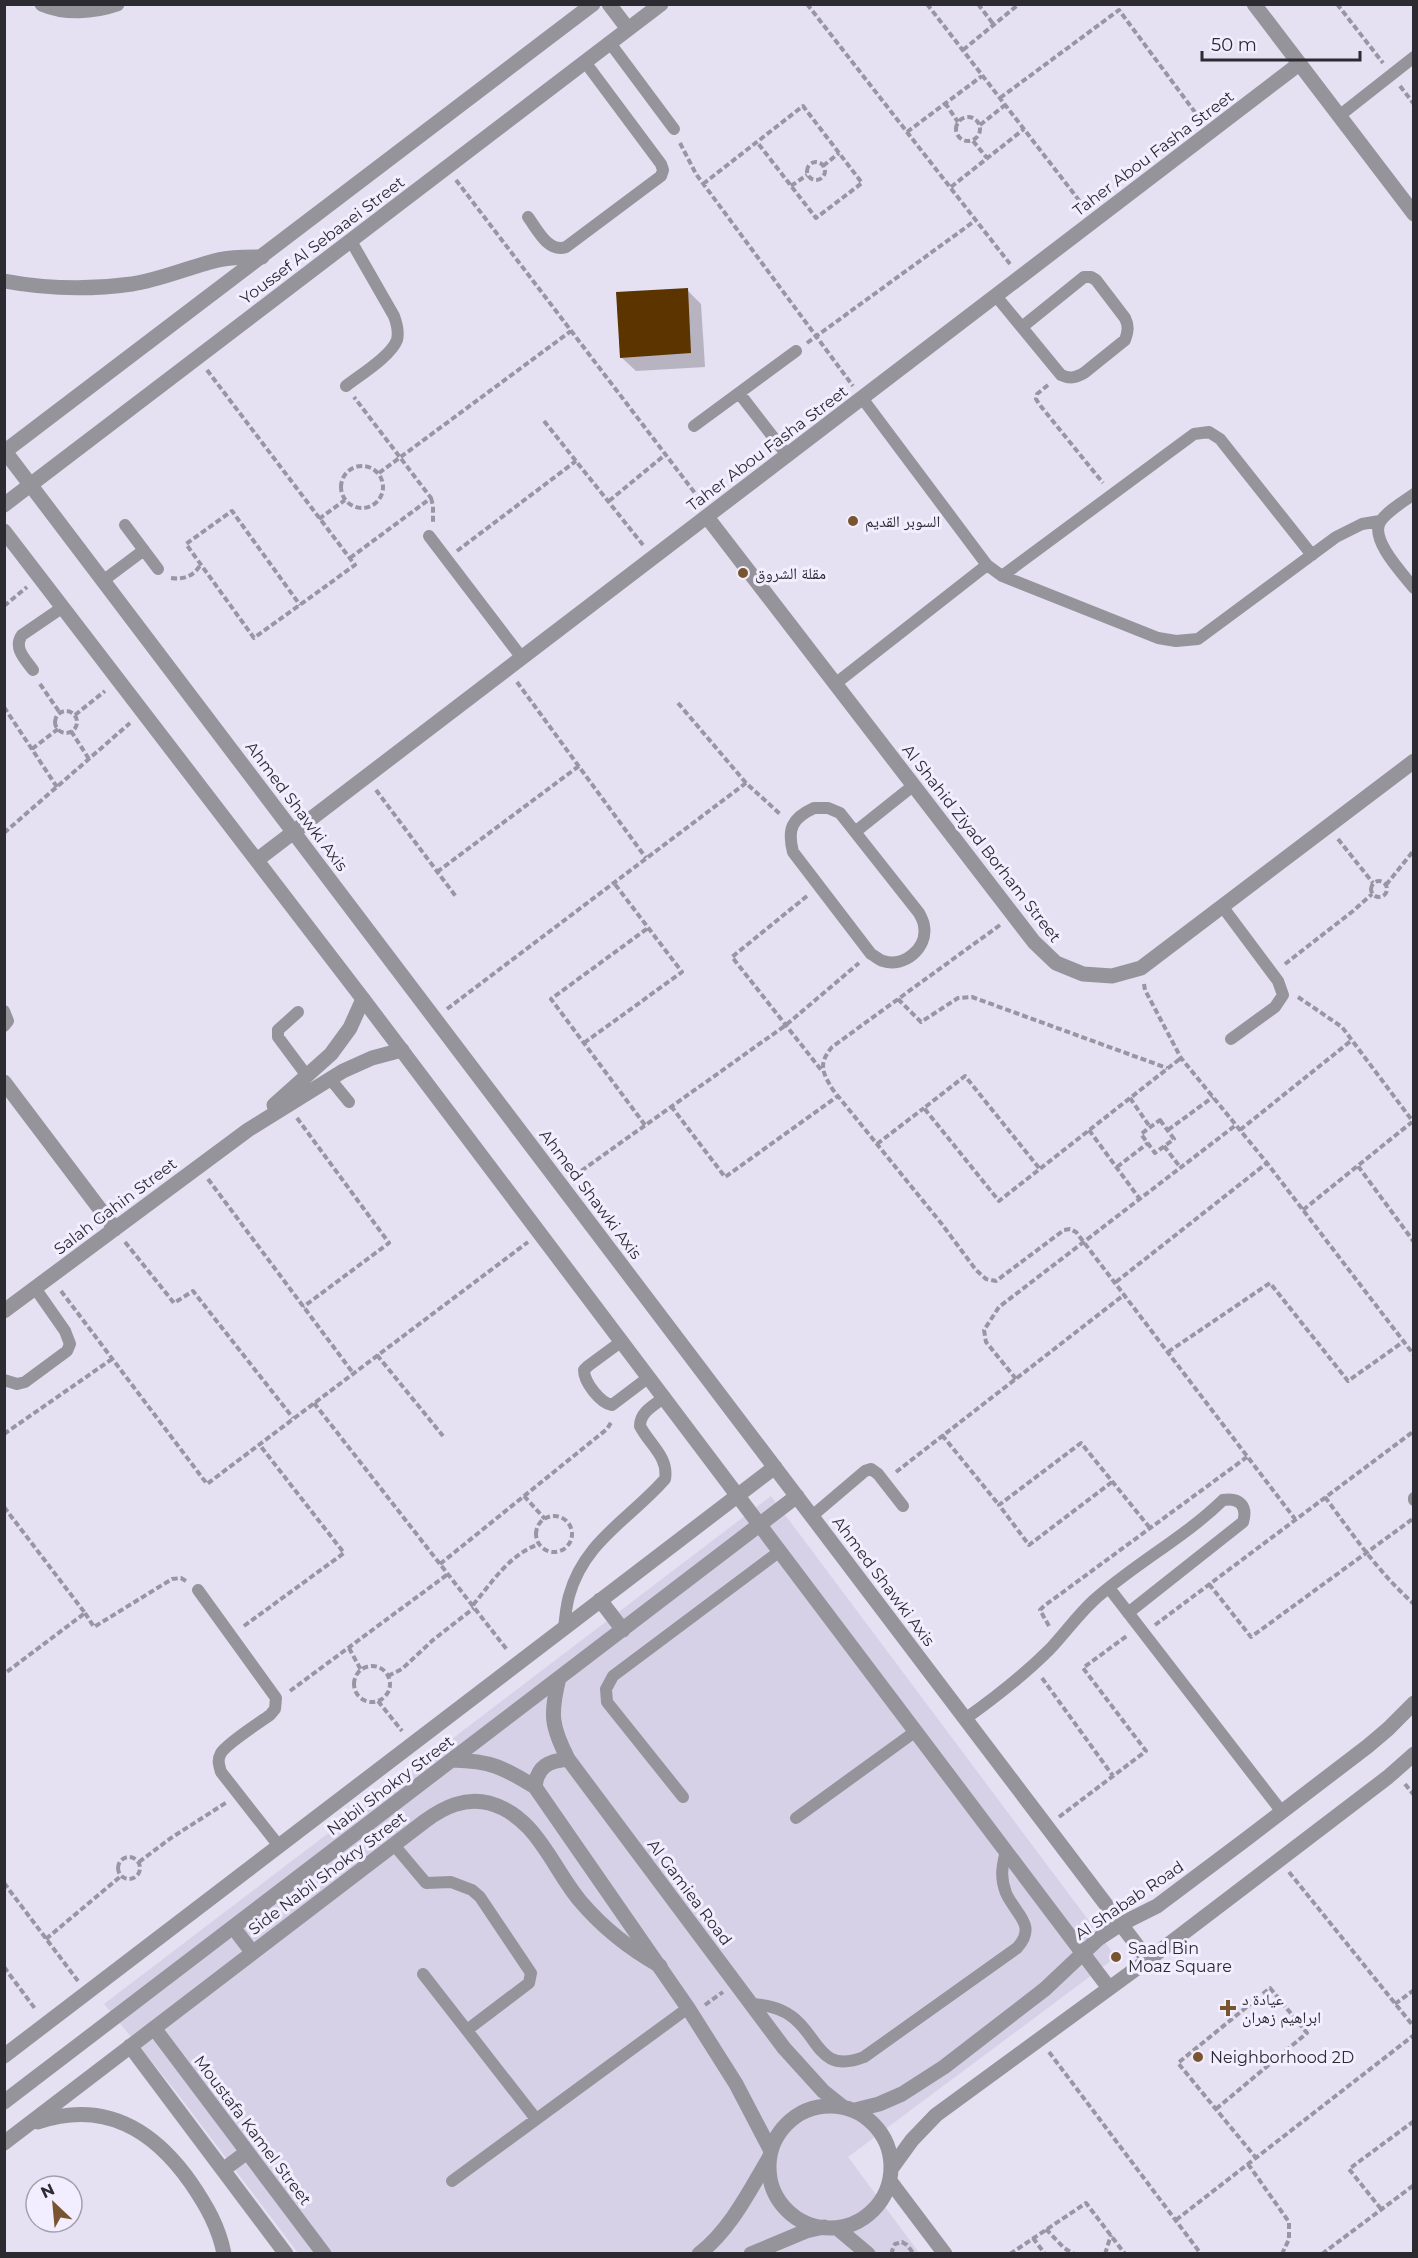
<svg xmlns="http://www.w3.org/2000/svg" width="1418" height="2258" font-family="Montserrat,'Noto Naskh Arabic',sans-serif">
  <rect width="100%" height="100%" fill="#e5e0f2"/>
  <!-- built -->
  <path fill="#d7d1e8" d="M771,1496L1116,1957L848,2157L920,2254L298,2253L174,2089L104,2004Z"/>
  <!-- shadow -->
  <path fill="#0003" d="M687,290L701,304L705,367L636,371L621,357Z"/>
  <!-- building -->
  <path fill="#5b3400" d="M688,288L691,353L620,358L616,292Z"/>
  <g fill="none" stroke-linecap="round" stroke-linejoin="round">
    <!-- path -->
    <path stroke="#9996a3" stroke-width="4" stroke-dasharray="6 3" stroke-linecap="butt" d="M807,4L1010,264
      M927,4L1085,208
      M978,4L994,25
      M1337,4L1383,63
      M963,50L1019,4
      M1400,86L1414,104
      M1000,98L1119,10L1200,119
      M945,103L958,122
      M956 129a12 12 0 1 1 24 0a12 12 0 1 1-24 0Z
      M980,125L1005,105
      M907,132L982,76
      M973,141L987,158
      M680,143L696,174L853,386
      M807 171a9 9 0 1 1 18 0a9 9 0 1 1-18 0Z
      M823,166L839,153
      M456,180L701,501
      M703,184L803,106L862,183L816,218L757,142
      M791,186L807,175
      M951,187L1024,129
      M807,343L976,220
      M207,370L355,565L254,638L186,544L232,511L300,605
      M1048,385L1037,394L1036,399L1039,404L1103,483
      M544,421L643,545
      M341 487a21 21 0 1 1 42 0a21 21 0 1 1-42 0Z
      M379,473L571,331
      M431,498L433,506V523
      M609,501L666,454
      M319,519L345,500
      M457,551L576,461
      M350,558L431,498L354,397
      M171,578C184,580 194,576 201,564
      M4,606L27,587
      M517,682L646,858
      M40,684L60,713
      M678,703L746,783
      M4,707L57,787
      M55 722a11 11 0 1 1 22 0a11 11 0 1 1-22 0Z
      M75,715L105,691
      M71,731L89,759
      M32,749L58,729
      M376,790L457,898
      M4,833L130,723
      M1338,839L1373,883
      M437,872L579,766
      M1371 889a8 8 0 1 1 16 0a8 8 0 1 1-16 0Z
      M1386,885L1414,850
      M807,896L732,957L822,1071
      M1000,925L832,1047C818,1064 822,1072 833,1090L941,1223L976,1270L986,1279L996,1281L1064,1230L1070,1229L1076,1232L1295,1519
      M1285,964L1353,911L1372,894
      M1144,984L1145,990L1181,1058L1267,1163L1414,1355
      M1414,989V991
      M1298,997L1342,1027L1414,1123
      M898,999L921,1022L958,998L972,997L1167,1068
      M447,1009L746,783L780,814
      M584,1043L682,972L614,883
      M1130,1098L1150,1127
      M671,1106L725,1177L838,1096
      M297,1118L389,1243L303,1307
      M1160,1120L1174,1139L1155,1153L1141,1134Z
      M645,1125L551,999L648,928
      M1089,1130L1139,1198
      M1168,1130L1213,1097
      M1240,1130L1352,1040
      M877,1144L924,1108
      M1164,1146L1180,1167
      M1358,1166L1414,1242
      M1117,1167L1148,1143
      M1039,1168L965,1076L924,1108L999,1201L1181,1058
      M574,1176L786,1025L859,963
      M208,1179L353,1373
      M1303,1210L1412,1122
      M125,1242L174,1303L193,1291L293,1418
      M1116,1282L1267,1163
      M61,1291L207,1484L528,1242
      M1168,1352L1270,1283L1348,1381L1403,1342
      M377,1355L443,1436
      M1016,1379L986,1342L984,1330L999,1307L1236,1125
      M314,1403L508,1651
      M4,1434L112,1359
      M942,1435L999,1505
      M896,1472L1125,1294
      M1112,1482L1029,1545L999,1505L1081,1443L1150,1528
      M524,1496L545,1519
      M1325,1497C1353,1535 1379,1573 1414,1604
      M4,1507L85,1613L4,1674
      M536 1534a18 18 0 1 1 36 0a18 18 0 1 1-36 0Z
      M440,1564L607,1429L612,1421
      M1209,1584L1251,1637L1414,1518
      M473,1605C493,1581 509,1555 539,1544
      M85,1613L94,1627L172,1579L181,1578L186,1581
      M1155,1625L1414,1431
      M244,1626L344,1553L259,1444
      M1049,1626L1040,1610L1044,1606L1247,1457
      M349,1648L361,1670
      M354 1684a18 18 0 1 1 36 0a18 18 0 1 1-36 0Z
      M388,1676L402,1669L433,1640L474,1608
      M1042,1678L1113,1776
      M290,1691L448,1574
      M378,1701L402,1731
      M1405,1784L1414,1795
      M1059,1817L1146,1751L1083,1668L1128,1635
      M118 1868a11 11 0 1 1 22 0a11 11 0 1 1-22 0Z
      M139,1862L171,1838L227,1802
      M1289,1872L1414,2027
      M4,1883L78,1981
      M46,1939L121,1876
      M4,1967L36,2010
      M1395,2004L1414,1990
      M705,2005L723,1992
      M1049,2052L1201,2254
      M1216,2109L1307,2033L1270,1988L1178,2063L1256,2158
      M1248,2164L1289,2222V2239L1282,2254
      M1381,2209L1349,2169L1414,2121
      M1176,2220L1414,2035
      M1046,2229L1064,2248L1074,2254
      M1033,2238L1045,2254
      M893,2254L892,2251L895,2244L902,2242L907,2245L914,2254
      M1010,2254L1086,2203L1125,2254
      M1105,2254L1111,2235
      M1322,2254L1414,2185"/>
    <!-- service -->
    <path stroke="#96949b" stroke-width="12" d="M610,43L674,129
      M1339,116L1414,57
      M528,217C537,229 548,253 566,247L661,176L663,170L661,164L585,62
      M996,296L1061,375C1070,379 1075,378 1084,373L1125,340C1128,332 1129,326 1125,318L1096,280L1091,277H1084L1022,327
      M346,386C360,375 391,356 397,340C399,332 397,324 394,316L351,241
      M739,393L787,455
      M862,398L987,565L1002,576L1158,638L1176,641L1198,639L1336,537L1362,524L1380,521
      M694,426L796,351
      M1414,494C1403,502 1387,511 1380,522C1370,540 1403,574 1414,588
      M125,525L158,569
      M429,536L522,658
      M1002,576L1194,434L1209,432L1220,439L1312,555
      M104,580L144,550
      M33,670C25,659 13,648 22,635L63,607
      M835,684L987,565
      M814,808H828L840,813L919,913C921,917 924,922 924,926C928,948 904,968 883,961C879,960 875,956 871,954L793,852C787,829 792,818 814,808Z
      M855,832L914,785
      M1222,906L1278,981L1283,995L1275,1007L1231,1039
      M4,1011L8,1021L4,1026
      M298,1012L278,1030V1037L307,1076
      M331,1080L349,1102
      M622,1341L588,1366L584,1370C584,1382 600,1403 612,1405L649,1377
      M4,1380L17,1384L25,1382L67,1351L70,1344L65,1331L35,1288
      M1414,1498V1500
      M812,1516L865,1471L871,1469L878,1474L903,1506
      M1109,1588L1282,1812
      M198,1590L276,1698L275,1709L270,1715C259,1723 227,1743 221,1753C217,1760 219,1765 221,1772L279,1846
      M564,1629C565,1618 566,1607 569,1596C584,1541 630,1519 665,1479C669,1457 649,1444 640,1426C640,1412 654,1405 665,1397
      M965,1719C996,1697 1024,1675 1050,1649C1065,1633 1077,1616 1093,1601C1134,1564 1184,1538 1223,1500C1239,1497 1248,1506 1243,1522L1128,1613
      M683,1797L607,1702L606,1689L613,1676L780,1551
      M796,1818L916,1731
      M394,1845L426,1883L451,1882L472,1890L480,1897L531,1973L529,1983L467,2030
      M423,1974L536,2119
      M751,2004C765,2005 779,2007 791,2016C819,2035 818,2075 864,2057L1017,1948C1038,1925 1015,1914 1006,1893C1000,1878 1002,1866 1006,1851
      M452,2181L688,2008"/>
    <!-- minor -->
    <path stroke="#96949b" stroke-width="15" d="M42,4C65,14 94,12 117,4
      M1254,4L1414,214
      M4,281C47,289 89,290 132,284C158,280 182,270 207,263C225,257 243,257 262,257
      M707,517L1034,942L1056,963L1083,974L1112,976L1141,968L1414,761
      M257,860L1299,64
      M4,1082L115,1229
      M274,1105L331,1054L350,1028L363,999
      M4,1311L248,1130L343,1071L372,1058L402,1050
      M154,2028L324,2254
      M130,2046L286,2254
      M38,2122C104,2100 153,2129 191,2183C206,2205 219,2227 224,2254
      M4,2143L425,1821C444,1807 465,1797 489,1803C537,1816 552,1868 581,1902C604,1929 630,1949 660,1966
      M223,2170L247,2152
      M699,2254C730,2230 749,2192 769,2158
      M751,2254L806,2231L824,2227"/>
    <!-- tertiary -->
    <path stroke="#96949b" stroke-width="15" d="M609,4L628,29
      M4,450L1148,1960
      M4,452L593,4
      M4,505L661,4
      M4,531L363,999L1109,1988
      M600,1600L623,1630
      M559,1678C550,1714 551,1726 568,1759L784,2048L823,2091L843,2107
      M453,1760C490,1761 503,1767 535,1787L688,2008L736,2084L771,2151
      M535,1787C537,1766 549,1761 568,1759
      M233,1927L252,1952
      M4,2056L775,1467
      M4,2102L797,1496
      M769 2167a61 61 0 1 1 122 0a61 61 0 1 1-122 0Z
      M855,2110L879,2104L902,2094L944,2067L1045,1989L1098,1939L1121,1924L1157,1906L1245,1840L1368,1746L1388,1729L1414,1703
      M891,2169L912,2140L936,2115L1148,1960L1388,1777L1414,1754
      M890,2181L945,2254
      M837,2228L868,2254"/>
  </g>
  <!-- markers -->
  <g fill="#78552e" stroke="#f2eeff" stroke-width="2">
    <circle cx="853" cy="521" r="6"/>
    <circle cx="743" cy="573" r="6"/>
    <circle cx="1116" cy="1957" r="6"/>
    <path d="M1225 1999h6v6h6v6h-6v6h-6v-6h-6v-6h6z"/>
    <circle cx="1198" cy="2057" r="6"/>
  </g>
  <g text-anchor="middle" stroke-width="6" stroke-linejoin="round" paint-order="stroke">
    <!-- street labels -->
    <g font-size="16" fill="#2c2b31" stroke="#f2eeff">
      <text transform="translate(1153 153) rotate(-37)" y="6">Taher Abou Fasha Street</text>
      <text transform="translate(322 240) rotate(-37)" y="6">Youssef Al Sebaaei Street</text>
      <text transform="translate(767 448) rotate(-37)" y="6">Taher Abou Fasha Street</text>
      <text transform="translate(297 806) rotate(53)" y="6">Ahmed Shawki Axis</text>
      <text transform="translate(982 843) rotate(52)" y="6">Al Shahid Ziyad Borham Street</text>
      <text transform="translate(591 1194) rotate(53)" y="6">Ahmed Shawki Axis</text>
      <text transform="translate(115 1206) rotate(-37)" y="6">Salah Gahin Street</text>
      <text transform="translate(884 1581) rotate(53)" y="6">Ahmed Shawki Axis</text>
      <text transform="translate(390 1785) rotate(-37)" y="6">Nabil Shokry Street</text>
      <text transform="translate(327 1873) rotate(-37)" y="6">Side Nabil Shokry Street</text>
      <text transform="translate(690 1892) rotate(53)" y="6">Al Gamiea Road</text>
      <text transform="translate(1129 1900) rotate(-34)" y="6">Al Shabab Road</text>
      <text transform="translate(253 2130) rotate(53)" y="6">Moustafa Kamel Street</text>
    </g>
    <!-- poi labels -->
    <g font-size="16" fill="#2c2b31" stroke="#f2eeff" text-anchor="start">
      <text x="865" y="527">السوبر القديم</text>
      <text x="755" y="579">مقلة الشروق</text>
      <text x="1128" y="1954">Saad Bin<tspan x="1128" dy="18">Moaz Square</tspan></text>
      <text x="1242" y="2005">عيادة د<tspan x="1242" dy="18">ابراهيم زهران</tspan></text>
      <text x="1210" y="2063">Neighborhood 2D</text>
    </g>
  </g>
  <!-- border -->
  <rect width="1418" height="2258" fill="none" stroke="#2c2b31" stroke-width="12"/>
  <!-- north arrow -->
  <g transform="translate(54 2204) rotate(334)"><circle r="28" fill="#f2eeff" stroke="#a3a0ad" stroke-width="1.5"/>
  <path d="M0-4.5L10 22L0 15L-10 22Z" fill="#78552e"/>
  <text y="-9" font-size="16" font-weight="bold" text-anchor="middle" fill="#2c2b31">N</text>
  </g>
  <!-- scale -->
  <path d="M1202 51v9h158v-9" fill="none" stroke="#2c2b31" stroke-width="3"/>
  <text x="1211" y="51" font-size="18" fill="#2c2b31" stroke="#f2eeff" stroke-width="4.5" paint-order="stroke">50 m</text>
</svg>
